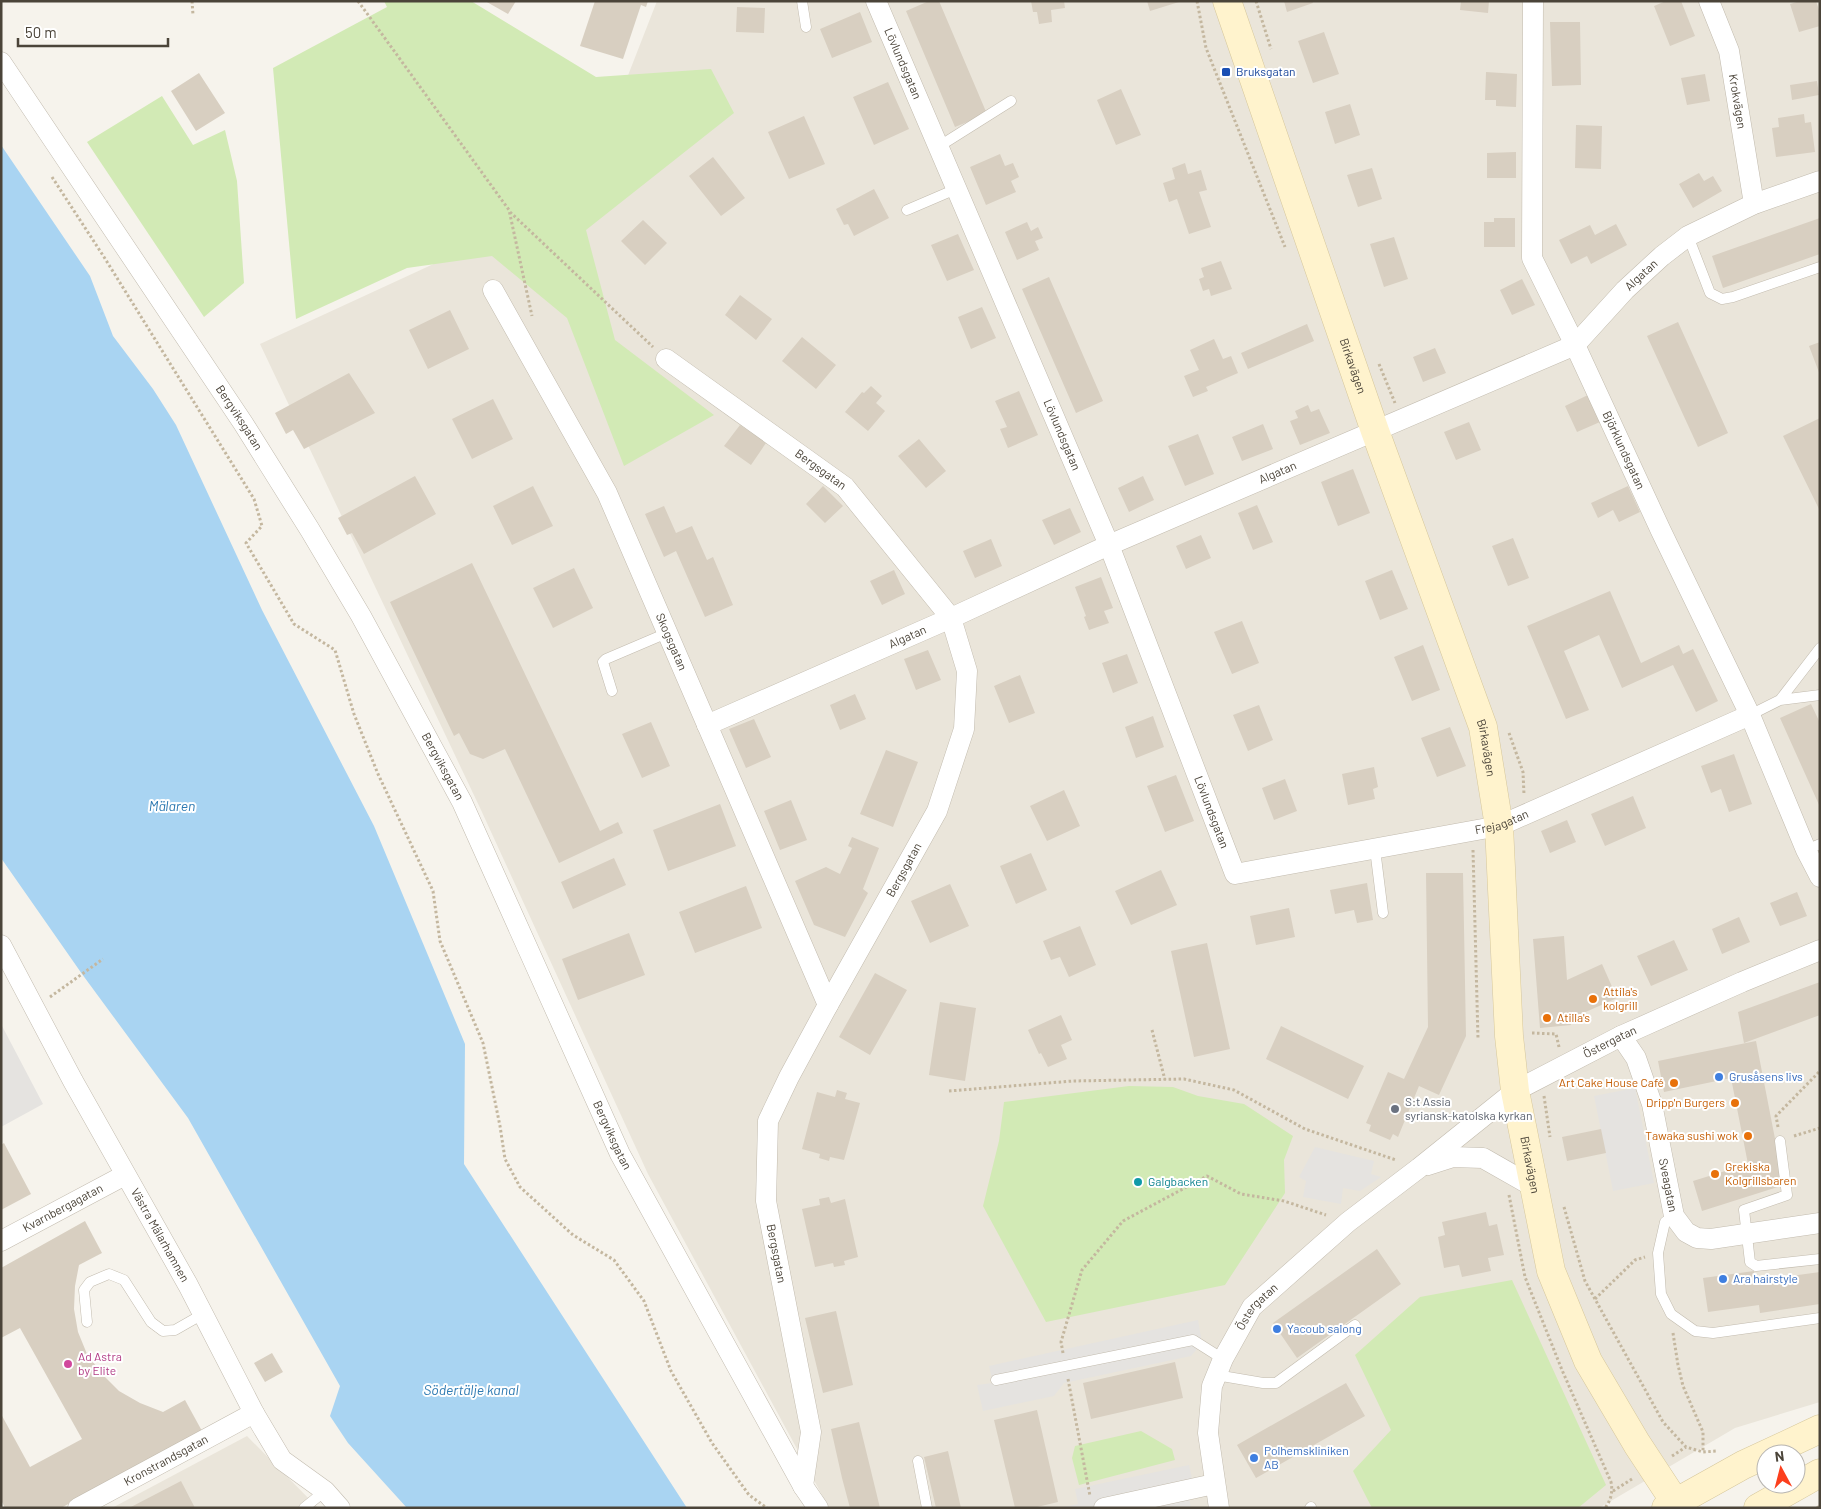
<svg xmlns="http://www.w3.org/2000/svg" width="1821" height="1509" font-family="Barlow,sans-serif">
  <rect width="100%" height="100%" fill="#f6f3ec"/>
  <!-- residential -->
  <path fill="#eae5da" d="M657,1H1820V1402L1735,1428L1599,1508H829L648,1174L481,810L260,344L581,196Z
    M247,1436L318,1508H112Z"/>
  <!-- green -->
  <path fill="#d2eab5" d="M384,1H471L596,77L711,69L734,113L586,230L615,340L714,415L624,466L567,318L492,256L407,268L296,319L273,68L387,7Z
    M162,96L193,145L225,130L237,181L244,283L204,317L87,142Z
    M1129,1086L1173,1087L1198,1096L1244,1104L1293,1136L1284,1160L1285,1193L1225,1285L1046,1322L983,1206L999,1141L1004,1102Z
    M1512,1280L1606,1485L1578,1508H1372L1353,1471L1391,1430L1355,1355L1420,1297Z
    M1141,1431L1172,1449L1175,1460L1079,1485L1072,1458L1075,1446Z"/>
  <!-- parking -->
  <path fill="#e5e3e0" d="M1,1024L43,1104L1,1127Z
    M1635,1088L1654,1183L1613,1191L1594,1096Z
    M1315,1147L1374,1161L1371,1174L1381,1177L1360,1191L1343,1188L1341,1204L1303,1197L1306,1181L1299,1177Z
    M1198,1320L1202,1343L1191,1356L1064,1383L1054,1396L983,1411L977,1385L993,1383L989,1366Z
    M1189,1465L1196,1496L1189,1498L1191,1508H1058L1078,1504L1075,1489Z"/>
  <!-- water -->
  <path fill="#a9d4f2" d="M1,145L90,276L113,336L153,389L176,425L262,610L374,826L465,1044L464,1164L687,1508H407L348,1443L330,1416L340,1386L188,1118L82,974L1,858Z"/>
  <!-- building -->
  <path fill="#d8cfc1" d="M485,1H516L508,14Z
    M595,1H648L646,7L641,5L623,59L580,46Z
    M929,1H939L987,114L955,127L906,11Z
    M1031,1H1064L1065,8L1051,10L1052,22L1039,24L1037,12H1033Z
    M1147,1H1179V2L1150,11Z
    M1284,1H1312L1313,3L1287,12Z
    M1461,1H1489L1488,13L1460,10Z
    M1666,1H1681L1695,36L1670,46L1654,6Z
    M1800,1H1816L1820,13V26L1799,32L1790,4Z
    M737,7L765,8L764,33L736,32Z
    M860,12L872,42L832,58L820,29Z
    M1550,22H1580L1581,85L1552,86Z
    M1324,32L1339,74L1313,83L1298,41Z
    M1486,72L1517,74L1516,107L1496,106V100H1485Z
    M199,73L225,113L196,131L171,91Z
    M1705,74L1710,101L1687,105L1681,78Z
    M1817,81L1819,95L1792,100L1790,85Z
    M888,82L909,129L874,145L853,97Z
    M1121,89L1141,135L1116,145L1097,100Z
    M1350,104L1360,135L1335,144L1325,112Z
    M1804,114L1805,123L1811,122L1815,152L1776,157L1772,128L1779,127L1778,118Z
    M804,116L825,164L789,179L768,132Z
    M1576,125L1602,126L1601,169L1575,168Z
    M1516,152V178H1487V153Z
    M1000,154L1005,166L1013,163L1019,177L1011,181L1016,192L986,205L970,167Z
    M713,157L745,198L721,216L689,176Z
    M1185,163L1188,174L1201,170L1207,190L1199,192L1211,227L1189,234L1177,199L1169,202L1163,183L1175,179L1172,168Z
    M1372,168L1382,199L1358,207L1347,175Z
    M1699,173L1704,181L1713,176L1722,191L1693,208L1679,184Z
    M874,189L889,218L854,236L848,224L844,225L836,209Z
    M1494,218H1515V247H1484V222H1494Z
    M1820,218V254L1723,288L1712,256Z
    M643,220L667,243L645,265L621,241Z
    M1027,222L1031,231L1038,227L1043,238L1035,241L1039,250L1017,260L1005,232Z
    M1616,224L1627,245L1591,264L1587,256L1571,264L1559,240L1590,225L1595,235Z
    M958,234L974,270L947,281L931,245Z
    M1394,237L1408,279L1384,287L1370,244Z
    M1221,261L1232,289L1211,296L1209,289L1203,291L1199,279L1204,277L1201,268Z
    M1049,277L1103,401L1076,413L1022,289Z
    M1522,279L1535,305L1512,315L1500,290Z
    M740,295L772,319L756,340L725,315Z
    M982,307L996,338L971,349L958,317Z
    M450,310L469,349L428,369L409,330Z
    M1678,322L1728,433L1698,447L1647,336Z
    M1307,324L1314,341L1248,369L1241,353Z
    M802,337L836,365L816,389L782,361Z
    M1214,339L1223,359L1231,356L1238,373L1206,387L1208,391L1193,397L1184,376L1199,370L1190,350Z
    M1820,342V375L1809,346Z
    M1435,348L1446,373L1423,382L1413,357Z
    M349,373L375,413L304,449L293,430L286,434L275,413Z
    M871,386L882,396L876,403L885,411L868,431L845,412L862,392L864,393Z
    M1019,391L1038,435L1008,448L1000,429L1007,427L995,401Z
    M1588,395L1600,422L1577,432L1565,406Z
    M493,399L513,439L472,459L452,419Z
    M1308,405L1311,412L1319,409L1330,433L1300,445L1290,421L1298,418L1295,411Z
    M1820,418V511L1783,436Z
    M1469,422L1481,450L1456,460L1444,432Z
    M1263,424L1273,449L1242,461L1232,437Z
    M740,425L766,443L751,465L724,446Z
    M1198,434L1214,474L1185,486L1168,446Z
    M919,439L946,471L926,488L898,456Z
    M1353,469L1370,513L1338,526L1321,482Z
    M415,476L436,514L364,554L352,533L347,535L338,518Z
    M1143,476L1154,500L1129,512L1118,488Z
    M533,486L553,526L512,545L493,506Z
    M823,486L843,506L825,523L806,504Z
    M1628,486L1640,512L1619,522L1613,510L1598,518L1591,503Z
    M1257,505L1273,542L1253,550L1238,513Z
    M664,506L676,533L692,526L707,560L713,557L733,605L705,617L676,551L664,557L645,514Z
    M1070,508L1081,532L1054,545L1042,520Z
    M1201,535L1211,558L1186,569L1176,546Z
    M1513,538L1529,578L1508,586L1492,546Z
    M991,539L1002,566L975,578L963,551Z
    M472,563L600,831L618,822L623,833L559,863L505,749L483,759L470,754L459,733L454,736L390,602Z
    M574,568L593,608L553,628L533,588Z
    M894,570L905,594L882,605L870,581Z
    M1392,570L1408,609L1380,620L1365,581Z
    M1101,577L1113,608L1104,611L1109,623L1089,630L1084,617L1086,616L1075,587Z
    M1610,591L1641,663L1679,645L1683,654L1693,649L1718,701L1696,712L1673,665L1622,688L1599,635L1564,651L1589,710L1566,719L1527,626Z
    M1242,621L1259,663L1232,674L1214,632Z
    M1423,645L1440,690L1412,701L1394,657Z
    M928,650L941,680L916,690L904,659Z
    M1127,654L1138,683L1113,693L1102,663Z
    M1020,675L1035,713L1009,723L994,686Z
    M855,694L866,719L840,730L830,705Z
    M1811,704L1820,723V807L1780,718Z
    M1259,705L1273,740L1248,751L1233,715Z
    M1153,716L1164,747L1136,758L1125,727Z
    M754,719L771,757L746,768L729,729Z
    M651,722L670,766L642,778L622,734Z
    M1450,727L1466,766L1437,777L1421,738Z
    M886,750L918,762L893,827L860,814Z
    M1734,754L1752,804L1729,812L1721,789L1711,793L1701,766Z
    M1374,767L1378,787L1373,789L1375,799L1348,805L1342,774Z
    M1176,775L1194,821L1165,832L1147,786Z
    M1285,779L1297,811L1274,820L1262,788Z
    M1064,790L1080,826L1047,841L1030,806Z
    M1633,796L1646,828L1605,846L1591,814Z
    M791,800L807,840L780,850L764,811Z
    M720,804L736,846L668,871L653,830Z
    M1567,820L1576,842L1550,853L1541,831Z
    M852,837L879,848L863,889L868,893L845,937L814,925L795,881L826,867L840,874L852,848L848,846Z
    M1031,853L1047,890L1016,904L1000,866Z
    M614,858L626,885L573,909L561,882Z
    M1161,870L1177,905L1131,925L1115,891Z
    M1426,873H1463L1466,1036L1439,1095L1419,1086L1398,1137L1393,1134L1390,1140L1369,1131L1371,1125L1366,1123L1388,1072L1404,1079L1428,1027Z
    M1367,883L1373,920L1357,923L1354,910L1335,914L1330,890Z
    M950,884L969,926L930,943L911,901Z
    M746,886L762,928L695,953L679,912Z
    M1797,892L1807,916L1780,926L1770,903Z
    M1289,908L1295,937L1256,945L1250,916Z
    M1739,917L1750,942L1722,954L1712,929Z
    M1080,926L1096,965L1069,977L1060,957L1051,960L1043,941Z
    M629,933L645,975L578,1000L562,959Z
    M1564,936L1567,980L1602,964L1617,998L1570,1019L1571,1025L1540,1028L1533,939Z
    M1674,940L1688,970L1651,986L1637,956Z
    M1207,943L1230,1049L1194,1057L1171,951Z
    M875,973L907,990L870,1055L839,1037Z
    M1820,982V1015L1744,1043L1738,1012Z
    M940,1002L976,1008L965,1081L929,1075Z
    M1061,1015L1072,1040L1061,1045L1067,1059L1048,1067L1041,1053L1039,1054L1028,1030Z
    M1281,1026L1364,1066L1348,1099L1266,1059Z
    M1756,1041L1784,1185L1702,1211L1693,1181L1748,1164L1731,1078L1664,1092L1658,1061Z
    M837,1090L847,1093L845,1099L860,1103L844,1160L830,1157L829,1161L819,1158L820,1154L802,1149L817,1092L835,1097Z
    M1601,1129L1606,1153L1567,1161L1562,1137Z
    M4,1143L31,1194L1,1210V1145Z
    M829,1197L831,1203L845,1199L858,1257L844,1261L845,1265L834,1267L833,1263L815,1267L802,1209L820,1205L819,1199Z
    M1486,1212L1489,1226L1497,1224L1504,1255L1488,1258L1491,1271L1462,1277L1459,1265L1444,1268L1438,1237L1445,1235L1442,1222Z
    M85,1221L102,1253L79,1265L75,1286L74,1309L78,1332L87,1354L102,1374L119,1391L140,1403L163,1412L185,1400L202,1431L61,1508H5L1,1500V1414L30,1467L82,1439L20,1328L1,1338V1268Z
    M1377,1249L1401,1284L1297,1358L1273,1323Z
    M1754,1271L1755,1281L1820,1272V1304L1760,1313L1759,1305L1708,1312L1703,1278Z
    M836,1311L853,1385L823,1393L805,1318Z
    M272,1353L283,1372L265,1382L254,1363Z
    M1175,1362L1183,1398L1091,1419L1083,1383Z
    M1346,1383L1365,1416L1256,1478L1237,1445Z
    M1037,1410L1058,1502L1033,1508H1015L994,1420Z
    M859,1422L871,1471L880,1508H850L842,1478L831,1429Z
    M948,1451L961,1508H936L924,1457Z
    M181,1481L195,1508H129Z"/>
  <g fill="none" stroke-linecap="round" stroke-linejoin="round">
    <!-- lane casing -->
    <g stroke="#c2bbae" stroke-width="11">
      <path id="lane" d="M802,1L806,27
        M938,147L1011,101
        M907,210L956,189
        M1688,236L1710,293L1722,299L1733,297L1820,267
        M612,691L603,662L606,659L667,633
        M1780,700L1820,695
        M1750,715L1780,700L1820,648
        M1375,849L1383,913
        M1806,850L1820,844
        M1780,1141L1787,1195L1744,1210L1750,1262L1756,1266L1820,1259
        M1674,1216L1665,1222L1658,1253L1661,1294L1671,1314L1695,1331L1713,1333L1820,1318
        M87,1322L84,1290L90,1282L109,1274L124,1280L151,1322L163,1331L175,1330L203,1314
        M1216,1375L1263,1383H1276L1355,1325
        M996,1380L1193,1340L1223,1359
        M918,1461L927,1508
        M304,1508L325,1491
        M1310,1508L1311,1507"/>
    </g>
    <!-- street casing -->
    <g stroke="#c2bbae" stroke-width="21">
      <g id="street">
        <path id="s1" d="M876,1L1109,545L1235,874L1499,826L1750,715"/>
        <path id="s2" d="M1533,1L1532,258L1575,345L1661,531L1750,715L1806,850L1820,877"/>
        <path id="s3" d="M1709,1L1729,51L1754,204"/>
        <path id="s4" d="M1,62L243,423L310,530L361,616L462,802L620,1154L776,1437L803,1486L818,1508"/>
        <path id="s5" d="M493,290L607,493L828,1005"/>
        <path id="s6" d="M666,359L845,487L951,618L967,671L964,729L937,811L828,1005L789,1077L768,1121L766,1201L811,1432L803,1486"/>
        <path id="s7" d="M707,725L951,618L1109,545L1575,345L1625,290L1662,256L1688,236L1754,204L1820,181"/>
        <path id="s8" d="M1,945L73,1081L188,1285L254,1413L282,1460L325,1491L340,1508"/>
        <path id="s9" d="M1621,1036L1636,1058L1652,1104L1674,1216L1686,1232L1697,1238L1711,1239L1820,1223"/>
        <path d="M1428,1165L1453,1157L1483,1158L1534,1187"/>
        <path id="s10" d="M1,1241L125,1175"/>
        <path id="s11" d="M78,1508L254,1413"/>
        <path d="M1104,1508L1214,1484"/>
        <path id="s12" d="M1219,1508L1208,1433L1212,1386L1223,1359L1252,1307L1348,1222L1419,1168L1515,1091L1621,1036L1742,982L1820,950"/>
      </g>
    </g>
    <!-- secondary casing -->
    <g stroke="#d6c79b" stroke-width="29">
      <g id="secondary">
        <path id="s13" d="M1227,1L1375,431L1483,727L1499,826L1509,1036L1515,1091L1551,1271L1588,1361L1637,1444L1679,1508"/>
        <path d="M1666,1508L1743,1465L1820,1429"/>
        <path d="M1758,1508L1820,1473"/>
      </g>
    </g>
    <!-- path -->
    <path stroke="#c4b79f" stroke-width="3" stroke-dasharray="2.5 2.5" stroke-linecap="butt" d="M192,1L193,15
      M358,1L509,210L532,316
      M1197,1L1206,48L1285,247
      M1256,1L1271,49
      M52,177L104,257L254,499L262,526L246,543L294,624L335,650L354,714L378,774L433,891L440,941L483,1043L500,1126L505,1159L520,1187L573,1235L614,1260L644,1301L671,1371L712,1443L749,1495L767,1508
      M510,212L653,347
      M1379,364L1395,403
      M1509,733L1523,772L1524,795
      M1473,850L1478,1039
      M50,997L103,959
      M1152,1030L1165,1080
      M1532,1033L1556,1034L1559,1047
      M949,1091L1073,1081L1184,1079L1234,1090L1305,1129L1396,1160
      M1544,1096L1550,1137
      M1778,1127L1776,1116L1820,1071
      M1794,1136L1820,1128
      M1509,1195L1525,1277L1562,1370L1611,1482C1613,1492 1611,1500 1605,1508
      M1564,1207L1585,1281L1663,1422L1686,1447L1703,1452L1717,1451
      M1595,1299L1635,1260L1645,1257
      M1673,1333L1678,1365L1683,1386L1703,1432V1452
      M1063,1353L1061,1342L1082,1270L1123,1221L1207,1176L1241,1194L1284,1201L1326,1215
      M1068,1379L1090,1496
      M1672,1456L1686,1447
      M1613,1491L1632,1479
      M1817,1508L1820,1506"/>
    <!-- lane -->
    <use href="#lane" stroke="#fff" stroke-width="10"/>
    <!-- street -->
    <use href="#street" stroke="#fff" stroke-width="20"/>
    <!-- secondary -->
    <use href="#secondary" stroke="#fff3cd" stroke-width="28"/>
  </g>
  <!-- markers -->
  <rect fill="#1a4fb4" stroke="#fff" stroke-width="2" x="1221" y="67" width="10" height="10" rx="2.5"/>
  <g fill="#e8710a" stroke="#fff" stroke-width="2">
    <circle cx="1593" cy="999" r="5"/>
    <circle cx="1547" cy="1018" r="5"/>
    <circle cx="1674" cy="1083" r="5"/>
    <circle cx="1735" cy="1103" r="5"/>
    <circle cx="1748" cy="1136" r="5"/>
    <circle cx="1715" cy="1174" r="5"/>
  </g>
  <g fill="#3f7fe0" stroke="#fff" stroke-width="2">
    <circle cx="1719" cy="1077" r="5"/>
    <circle cx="1723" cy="1279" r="5"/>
    <circle cx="1277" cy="1329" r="5"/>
    <circle cx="1254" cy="1458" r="5"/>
  </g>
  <circle fill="#6b7280" stroke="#fff" stroke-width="2" cx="1395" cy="1109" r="5"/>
  <circle fill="#0f9aa8" stroke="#fff" stroke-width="2" cx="1138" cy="1182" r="5"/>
  <circle fill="#d1479c" stroke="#fff" stroke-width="2" cx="68" cy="1364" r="5"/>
  <g text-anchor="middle" stroke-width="4" stroke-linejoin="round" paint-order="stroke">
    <!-- street labels -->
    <g font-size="12" fill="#4b4439" stroke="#fff">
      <text dy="4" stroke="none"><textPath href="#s1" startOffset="68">Lövlundsgatan</textPath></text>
      <text dy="4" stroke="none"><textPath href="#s3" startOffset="105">Krokvägen</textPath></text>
      <text dy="4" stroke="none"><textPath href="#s7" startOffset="1044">Algatan</textPath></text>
      <text dy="4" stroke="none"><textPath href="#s13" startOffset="386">Birkavägen</textPath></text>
      <text dy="4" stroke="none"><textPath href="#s4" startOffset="428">Bergviksgatan</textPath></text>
      <text dy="4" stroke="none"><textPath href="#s1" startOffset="472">Lövlundsgatan</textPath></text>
      <text dy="4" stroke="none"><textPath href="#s2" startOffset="470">Björklundsgatan</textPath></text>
      <text dy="4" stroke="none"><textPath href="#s6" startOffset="190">Bergsgatan</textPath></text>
      <text dy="4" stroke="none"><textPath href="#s7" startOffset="624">Algatan</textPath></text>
      <text dy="4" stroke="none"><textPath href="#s7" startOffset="219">Algatan</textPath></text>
      <text dy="4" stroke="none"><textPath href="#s5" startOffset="395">Skogsgatan</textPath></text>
      <text dy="4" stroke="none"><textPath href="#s13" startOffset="791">Birkavägen</textPath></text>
      <text dy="4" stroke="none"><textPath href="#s4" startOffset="832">Bergviksgatan</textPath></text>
      <text dy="4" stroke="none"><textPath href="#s1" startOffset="878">Lövlundsgatan</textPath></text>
      <text dy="4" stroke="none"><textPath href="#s1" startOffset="1216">Frejagatan</textPath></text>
      <text transform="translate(904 870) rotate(-61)" y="4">Bergsgatan</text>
      <text dy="4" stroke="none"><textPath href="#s12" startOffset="659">Östergatan</textPath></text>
      <text dy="4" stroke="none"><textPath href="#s4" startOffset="1238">Bergviksgatan</textPath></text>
      <text dy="4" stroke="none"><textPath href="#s13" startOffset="1211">Birkavägen</textPath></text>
      <text dy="4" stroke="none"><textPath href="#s9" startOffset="158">Sveagatan</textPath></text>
      <text dy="4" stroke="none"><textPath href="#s10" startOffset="70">Kvarnbergagatan</textPath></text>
      <text dy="4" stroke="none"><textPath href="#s8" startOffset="331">Västra Mälarhamnen</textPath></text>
      <text dy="4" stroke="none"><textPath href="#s6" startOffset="1075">Bergsgatan</textPath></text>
      <text dy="4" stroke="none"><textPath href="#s12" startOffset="215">Östergatan</textPath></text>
      <text dy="4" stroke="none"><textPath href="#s11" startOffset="100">Kronstrandsgatan</textPath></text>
    </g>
    <!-- transit labels -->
    <g font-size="12" fill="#164399" stroke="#fff" text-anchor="start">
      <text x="1236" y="76">Bruksgatan</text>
    </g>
    <!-- food labels -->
    <g font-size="12" fill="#c56008" stroke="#fff" text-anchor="start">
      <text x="1603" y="996">Attila's<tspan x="1603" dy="14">kolgrill</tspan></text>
      <text x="1557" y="1022">Atilla's</text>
      <text x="1664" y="1087" text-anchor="end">Art Cake House Café</text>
      <text x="1725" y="1107" text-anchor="end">Dripp'n Burgers</text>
      <text x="1738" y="1140" text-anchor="end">Tawaka sushi wok</text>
      <text x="1725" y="1171">Grekiska<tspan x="1725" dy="14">Kolgrillsbaren</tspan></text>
    </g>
    <!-- shop labels -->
    <g font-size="12" fill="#366cbe" stroke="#fff" text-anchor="start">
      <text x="1729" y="1081">Grusåsens livs</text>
      <text x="1733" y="1283">Ara hairstyle</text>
      <text x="1287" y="1333">Yacoub salong</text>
      <text x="1264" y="1455">Polhemskliniken<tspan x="1264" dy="14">AB</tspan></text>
    </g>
    <!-- worship labels -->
    <g font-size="12" fill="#5b616d" stroke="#fff" text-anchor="start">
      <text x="1405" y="1106">S:t Assia<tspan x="1405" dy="14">syriansk-katolska kyrkan</tspan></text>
    </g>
    <!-- culture labels -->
    <g font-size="12" fill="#0d838f" stroke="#fff" text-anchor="start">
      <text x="1148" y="1186">Galgbacken</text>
    </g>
    <!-- hotel labels -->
    <g font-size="12" fill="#b23c85" stroke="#fff" text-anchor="start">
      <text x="78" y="1361">Ad Astra<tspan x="78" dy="14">by Elite</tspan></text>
    </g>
    <!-- water labels -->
    <g font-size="14" font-style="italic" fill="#2e7ab2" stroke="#fff">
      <text x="172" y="811">Mälaren</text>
      <text x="471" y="1395">Södertälje kanal</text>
    </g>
  </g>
  <!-- border -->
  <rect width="1821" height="1509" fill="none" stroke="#4b4439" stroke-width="5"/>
  <!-- north arrow -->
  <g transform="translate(1781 1469) rotate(353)"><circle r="24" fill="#ffffff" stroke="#b7b4b0"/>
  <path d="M0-4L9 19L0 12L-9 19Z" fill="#fc3f1d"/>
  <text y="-8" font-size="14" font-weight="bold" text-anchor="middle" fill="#4b4439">N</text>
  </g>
  <!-- scale -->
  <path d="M18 38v8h150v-8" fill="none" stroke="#4b4439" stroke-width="2.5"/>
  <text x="25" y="38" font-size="15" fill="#4b4439" stroke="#ffffff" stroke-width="4" paint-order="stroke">50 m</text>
</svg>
